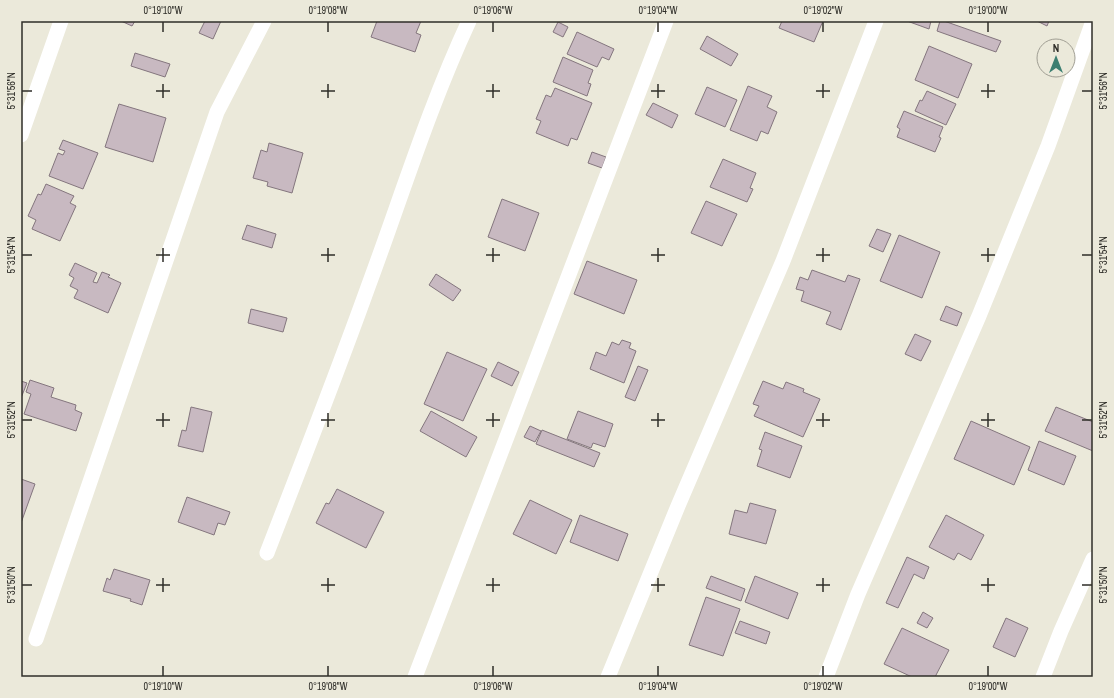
<svg xmlns="http://www.w3.org/2000/svg" width="1114" height="698" font-family="'Archivo Narrow',sans-serif">
  <rect width="100%" height="100%" fill="#ebe9da"/>
  <!-- building -->
  <path fill="#c8b9c1" stroke="#84767e" d="M121,21H135L132,26Z
    M205,21H221L213,39L199,33Z
    M377,21H421L416,33L421,35L415,52L371,37Z
    M782,21H823L814,42L779,28Z
    M907,21H931L929,29Z
    M940,21H944L1001,41L996,52L937,31Z
    M1037,21H1049L1047,26Z
    M558,22L568,27L563,37L553,32Z
    M577,32L614,49L609,60L602,57L597,67L567,54Z
    M707,36L738,54L731,66L700,49Z
    M929,46L972,64L958,98L915,80Z
    M135,53L170,64L165,77L131,66Z
    M563,57L593,70L588,83L591,84L587,96L553,82Z
    M748,86L772,96L767,107L777,112L768,134L761,131L757,141L730,130Z
    M707,87L737,100L725,127L695,114Z
    M555,88L592,103L577,140L571,138L568,146L536,133L541,121L536,119L546,95L551,97Z
    M927,91L956,104L946,125L915,111L920,100L922,101Z
    M653,103L678,115L672,128L646,115Z
    M119,104L166,118L153,162L105,147Z
    M904,111L943,127L939,137L941,138L935,152L897,137L900,129L897,127Z
    M63,140L98,153L83,189L49,176L58,153L63,155L65,151L59,149Z
    M269,143L303,153L292,193L267,186L268,182L253,178L261,150L267,152Z
    M592,152L606,157L602,168L588,163Z
    M723,159L756,173L750,188L753,189L747,202L710,187Z
    M46,184L74,196L70,203L76,206L60,241L32,229L36,220L28,216L38,194L41,195Z
    M502,199L539,213L525,251L488,237Z
    M706,201L737,214L722,246L691,233Z
    M247,225L276,234L272,248L242,239Z
    M877,229L891,234L883,252L869,246Z
    M899,235L940,252L922,298L880,281Z
    M587,261L637,280L624,314L574,294Z
    M75,263L97,273L93,282L97,283L102,272L110,275L108,277L121,283L108,313L74,298L78,290L70,286L74,278L69,275Z
    M812,270L845,282L848,275L860,279L841,330L826,324L831,312L801,301L804,291L796,289L800,277L808,280Z
    M436,274L461,290L453,301L429,285Z
    M946,306L962,313L957,326L940,320Z
    M251,309L287,318L283,332L248,323Z
    M915,334L931,341L921,361L905,354Z
    M622,340L631,343L629,348L636,351L624,383L590,369L596,352L606,356L612,342L619,345Z
    M447,352L487,369L463,421L424,404Z
    M498,362L519,372L512,386L491,376Z
    M638,366L648,370L635,401L625,397Z
    M30,380L54,388L51,397L76,405L75,410L82,413L76,431L24,414L31,394L26,392Z
    M21,381L27,383L21,398Z
    M763,381L783,389L786,382L804,389L803,392L820,399L803,437L754,416L759,406L753,404Z
    M191,407L212,412L203,452L178,446L182,430L186,431Z
    M1056,407L1093,422V451L1045,431Z
    M431,411L477,437L466,457L420,431Z
    M578,411L613,424L605,447L593,443L591,448L567,439Z
    M971,421L1030,447L1014,485L954,459Z
    M530,426L541,431L535,442L524,437Z
    M542,430L600,453L594,467L536,444Z
    M765,432L802,446L790,478L757,466L762,450L759,449Z
    M1039,441L1076,456L1064,485L1028,470Z
    M21,479L35,484L21,523Z
    M337,489L384,512L366,548L316,523L326,503L329,504Z
    M187,497L230,512L225,525L218,523L214,535L178,522Z
    M530,500L572,520L556,554L513,534Z
    M750,503L776,510L766,544L729,534L735,510L747,513Z
    M580,515L628,534L618,561L570,542Z
    M946,515L984,535L971,560L958,553L954,560L929,547Z
    M907,557L929,567L924,579L914,574L898,608L886,603Z
    M114,569L150,580L142,605L130,601L131,599L103,591L107,578L110,580Z
    M711,576L745,589L741,601L706,588Z
    M755,576L798,593L788,619L745,602Z
    M706,597L740,609L723,656L689,645Z
    M923,612L933,618L927,628L917,623Z
    M1006,618L1028,628L1015,657L993,647Z
    M740,621L770,632L766,644L735,633Z
    M902,628L949,650L935,677H912L884,664Z"/>
  <g fill="none" stroke-linecap="round" stroke-linejoin="round">
    <!-- minor -->
    <path stroke="#fff" stroke-width="15" d="M21,135L61,21
      M267,553C301,465 336,376 368,287C401,198 429,107 469,21
      M36,639L217,112L264,21
      M415,677L666,21
      M608,677L678,506L783,261L876,21
      M826,677L858,594L979,316L1048,146L1093,21
      M1043,677L1061,631L1093,559"/>
  </g>
  <!-- ticks -->
  <path fill="none" stroke="#2f2e29" stroke-width="1.5" d="M163,22V32M328,22V32M493,22V32M658,22V32M823,22V32M988,22V32M163,84V98M328,84V98M493,84V98M658,84V98M823,84V98M988,84V98M22,91H32M156,91H170M321,91H335M486,91H500M651,91H665M816,91H830M981,91H995M1082,91H1092M163,248V262M328,248V262M493,248V262M658,248V262M823,248V262M988,248V262M22,255H32M156,255H170M321,255H335M486,255H500M651,255H665M816,255H830M981,255H995M1082,255H1092M163,413V427M328,413V427M493,413V427M658,413V427M823,413V427M988,413V427M22,420H32M156,420H170M321,420H335M486,420H500M651,420H665M816,420H830M981,420H995M1082,420H1092M163,578V592M328,578V592M493,578V592M658,578V592M823,578V592M988,578V592M22,585H32M156,585H170M321,585H335M486,585H500M651,585H665M816,585H830M981,585H995M1082,585H1092M163,666V676M328,666V676M493,666V676M658,666V676M823,666V676M988,666V676"/>
  <!-- border -->
  <rect width="1114" height="698" fill="none" stroke="#ebe9da" stroke-width="44"/>
  <!-- north arrow -->
  <g transform="translate(1056 58)"><circle r="19" fill="#ebe9da" stroke="#a09e93"/>
  <path d="M0-3L7 15L0 10L-7 15Z" fill="#3c7f71"/>
  <text y="-6" font-size="11" font-weight="bold" text-anchor="middle" fill="#2f2e29">N</text>
  </g>
  <rect x="22" y="22" width="1070" height="654" fill="none" stroke="#2f2e29" stroke-width="1.5"/>
  <g font-size="10" text-anchor="middle" fill="#2f2e29">
    <text x="163" y="14">0°19'10"W</text>
    <text x="328" y="14">0°19'08"W</text>
    <text x="493" y="14">0°19'06"W</text>
    <text x="658" y="14">0°19'04"W</text>
    <text x="823" y="14">0°19'02"W</text>
    <text x="988" y="14">0°19'00"W</text>
    <text transform="translate(11 91) rotate(-90)" y="4">5°31'56"N</text>
    <text transform="translate(1103 91) rotate(-90)" y="4">5°31'56"N</text>
    <text transform="translate(11 255) rotate(-90)" y="4">5°31'54"N</text>
    <text transform="translate(1103 255) rotate(-90)" y="4">5°31'54"N</text>
    <text transform="translate(11 420) rotate(-90)" y="4">5°31'52"N</text>
    <text transform="translate(1103 420) rotate(-90)" y="4">5°31'52"N</text>
    <text transform="translate(11 585) rotate(-90)" y="4">5°31'50"N</text>
    <text transform="translate(1103 585) rotate(-90)" y="4">5°31'50"N</text>
    <text x="163" y="690">0°19'10"W</text>
    <text x="328" y="690">0°19'08"W</text>
    <text x="493" y="690">0°19'06"W</text>
    <text x="658" y="690">0°19'04"W</text>
    <text x="823" y="690">0°19'02"W</text>
    <text x="988" y="690">0°19'00"W</text>
  </g>
</svg>
